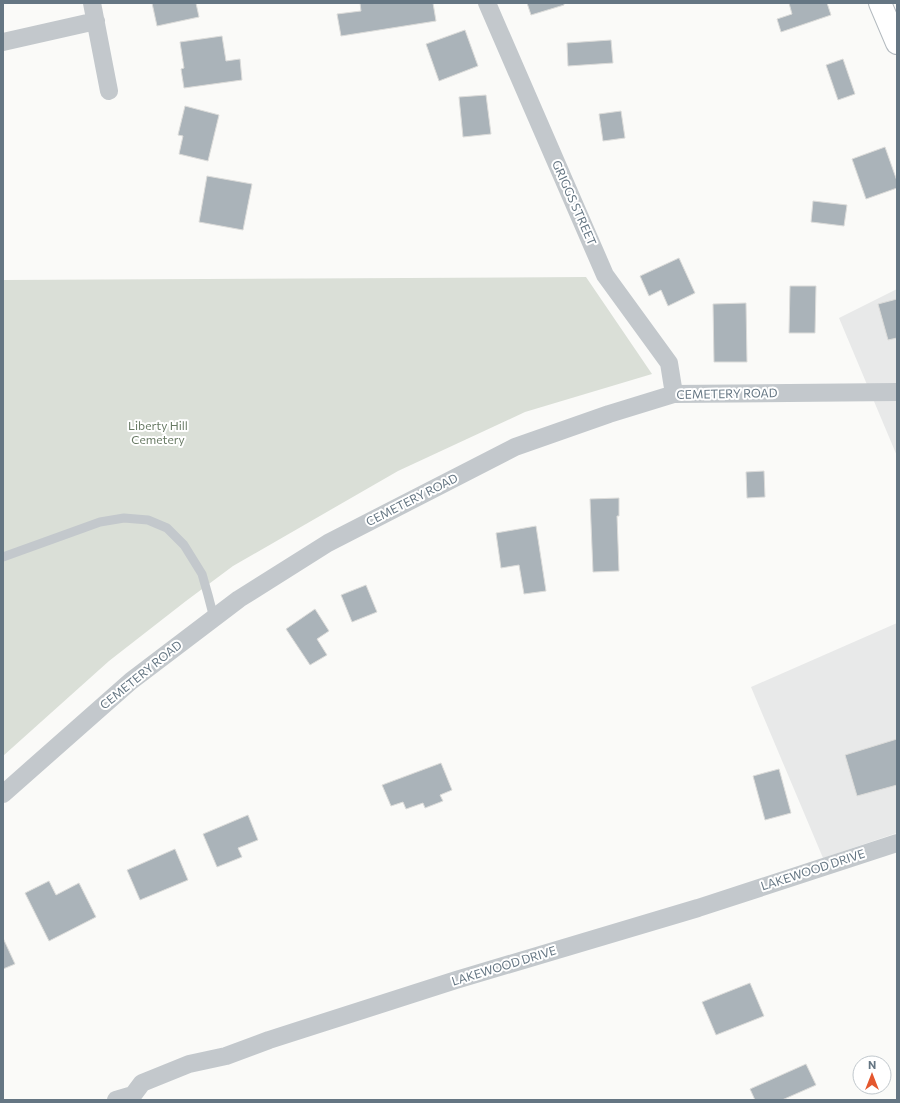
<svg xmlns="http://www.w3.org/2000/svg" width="900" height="1103" font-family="Commissioner,sans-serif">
  <rect width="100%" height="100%" fill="#fafaf8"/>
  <!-- built -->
  <path fill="#e8e9e9" d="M897,289V456L839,318Z
    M897,623V833L823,858L751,687Z"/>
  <!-- green -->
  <path fill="#dadfd7" d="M586,277L652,374L525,412L398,471L233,566L186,601L109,661L3,756V280Z"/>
  <!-- building -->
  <path fill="#aab3b9" stroke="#dcdcda" d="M152,3H196L199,17L157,26Z
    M360,3H433L436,21L341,36L337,14L361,11Z
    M527,3H564V5L531,15Z
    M789,3H827L831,15L781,32L777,19L792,14Z
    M465,30L478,66L439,81L426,44Z
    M222,36L226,61L240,59L242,80L184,88L181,69L184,68L180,42Z
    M611,40L613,63L568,66L567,43Z
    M843,59L855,94L838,100L826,65Z
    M486,95L491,134L463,137L459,97Z
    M185,106L219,115L208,161L179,154L183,136L178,135Z
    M621,111L625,138L603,141L599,114Z
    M885,147L897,181V188L866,199L852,159Z
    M207,176L252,184L243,230L199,222Z
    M813,201L847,205L844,226L811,222Z
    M679,258L695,293L668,306L661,290L649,296L640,276Z
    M790,286H816L815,333H789Z
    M897,299V338L888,340L878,304Z
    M746,303L747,362H714L713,304Z
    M764,471L765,497L747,498L746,472Z
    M619,498V516H617L619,571L593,572L590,499Z
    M536,526L546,591L524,594L519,565L501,568L496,533Z
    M366,585L377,612L352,622L341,595Z
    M315,609L329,631L317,639L327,655L310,665L286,629Z
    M897,739V785L857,796L845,755Z
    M441,763L452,790L440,795L443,801L425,808L423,803L406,809L403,802L391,806L382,785Z
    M779,769L791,813L765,820L753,776Z
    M248,815L258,840L238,848L242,857L217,867L203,834Z
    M175,849L188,880L140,900L127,870Z
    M49,881L56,895L79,883L96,917L49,941L25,893Z
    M3,938L15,964L3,969Z
    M750,983L764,1016L716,1035L702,1002Z
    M806,1064L816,1085L782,1100H755L750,1089Z"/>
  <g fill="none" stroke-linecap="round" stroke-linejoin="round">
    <!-- secondary casing -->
    <g stroke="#b3babf" stroke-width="24">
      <path id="secondary" d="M880,3L897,43"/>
    </g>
    <!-- lane -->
    <path stroke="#c3c8cc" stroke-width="9" d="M3,557L100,522L124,518L148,520L167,528L184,545L202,574L208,595L214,618"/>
    <!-- street -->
    <path stroke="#c3c8cc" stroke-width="18" d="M92,3L109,91
      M487,3L605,275L669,363L674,394
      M3,42L96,21
      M3,794L131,681L239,599L328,543L515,447L609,414L674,394L897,392
      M116,1100L133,1095L142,1083L189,1064L226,1056L269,1040L456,980L698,908L897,843"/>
    <!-- secondary -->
    <use href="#secondary" stroke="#fff" stroke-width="22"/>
  </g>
  <g text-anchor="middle" stroke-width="4" stroke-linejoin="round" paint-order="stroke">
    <!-- street labels -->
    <g font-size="12" fill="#657683" stroke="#fff">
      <text transform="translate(574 203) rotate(66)" y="4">GRIGGS STREET</text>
      <text transform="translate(727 394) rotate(-1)" y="4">CEMETERY ROAD</text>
      <text transform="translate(412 500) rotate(-27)" y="4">CEMETERY ROAD</text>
      <text transform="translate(141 675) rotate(-39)" y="4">CEMETERY ROAD</text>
      <text transform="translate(813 870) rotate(-18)" y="4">LAKEWOOD DRIVE</text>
      <text transform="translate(504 966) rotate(-17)" y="4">LAKEWOOD DRIVE</text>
    </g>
    <!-- park labels -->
    <g font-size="12" fill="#687a64" stroke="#fff">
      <text x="158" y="430">Liberty Hill<tspan x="158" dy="14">Cemetery</tspan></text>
    </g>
  </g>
  <!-- border -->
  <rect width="900" height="1103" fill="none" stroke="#657683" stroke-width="8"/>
  <!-- north arrow -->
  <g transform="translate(872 1075)"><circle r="19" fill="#ffffff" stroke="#c1c8cd"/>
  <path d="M0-3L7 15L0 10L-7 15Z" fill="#e4572e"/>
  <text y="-6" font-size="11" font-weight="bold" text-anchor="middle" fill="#657683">N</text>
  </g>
</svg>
